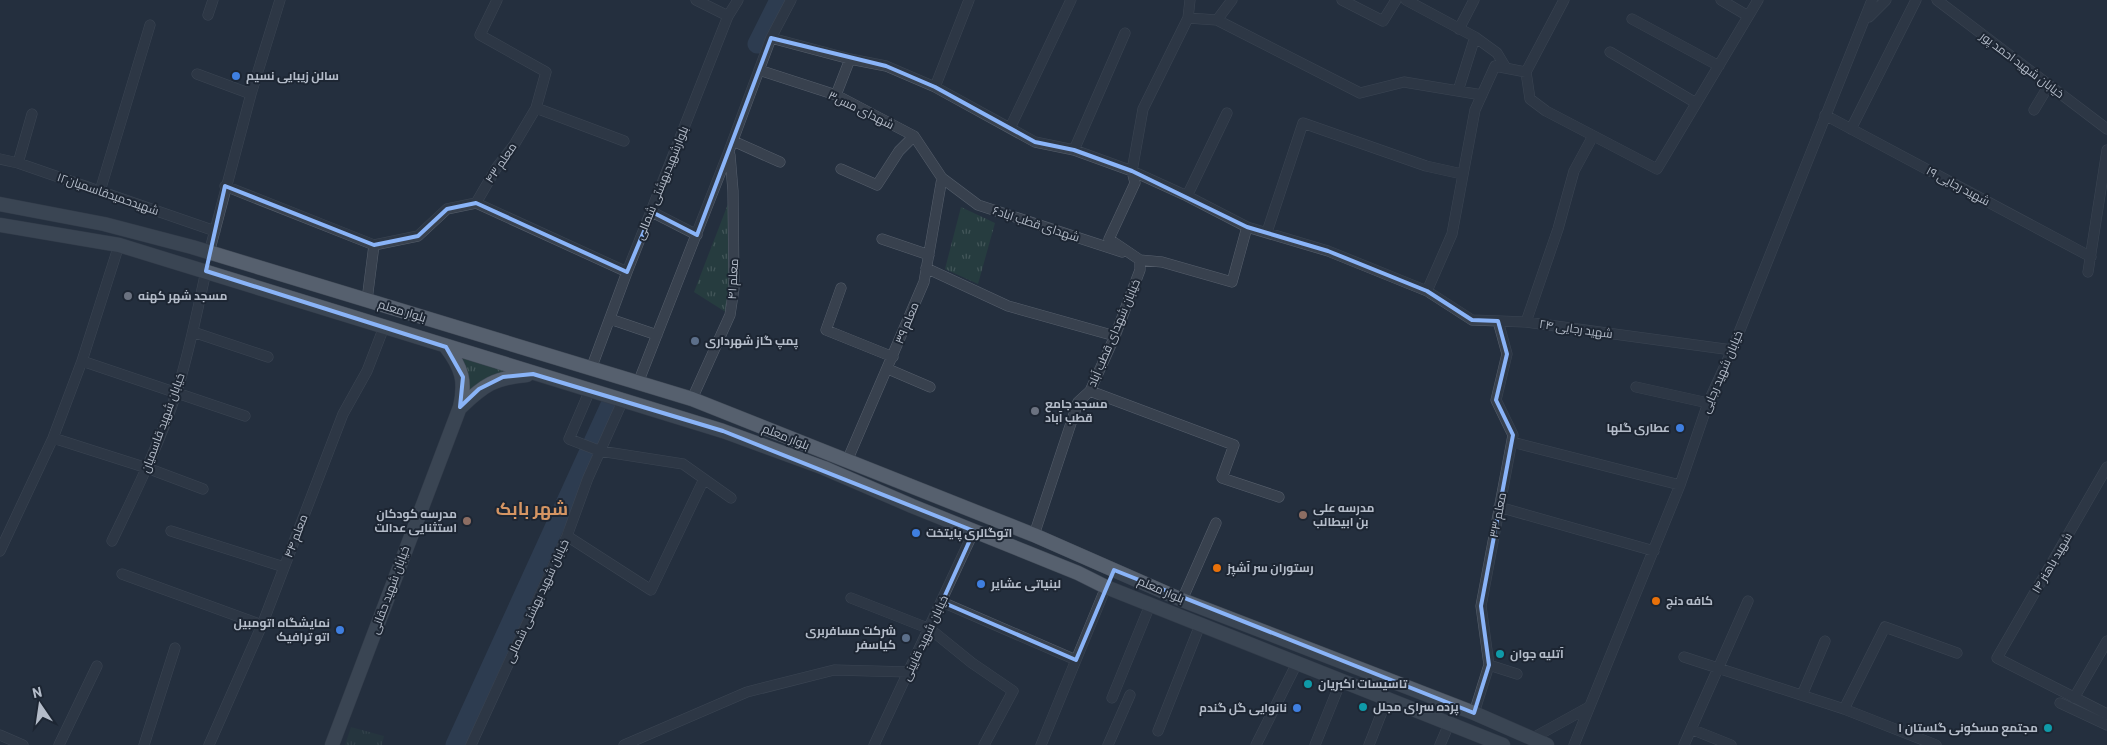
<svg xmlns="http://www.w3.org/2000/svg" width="2107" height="745" font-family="Barlow,Cairo,sans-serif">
  <defs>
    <pattern id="grass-tufts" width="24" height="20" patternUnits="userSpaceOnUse" patternTransform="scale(1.25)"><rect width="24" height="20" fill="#263c3f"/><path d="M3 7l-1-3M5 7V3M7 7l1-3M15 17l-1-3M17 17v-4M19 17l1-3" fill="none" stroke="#435659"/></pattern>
  </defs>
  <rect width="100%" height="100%" fill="#242f3e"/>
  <!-- grass -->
  <path fill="url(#grass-tufts)" d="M733,191L735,318L694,292Z
    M961,207L995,223L978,284L945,269Z
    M452,352L524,374L462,403Z
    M351,727L384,736L382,745H345Z"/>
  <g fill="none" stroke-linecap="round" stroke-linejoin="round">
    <!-- river -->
    <path stroke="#394c67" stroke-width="19" d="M757,44L779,0
      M455,745L610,405"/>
    <!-- minor casing -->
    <g stroke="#565f6c" stroke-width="11">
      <path id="minor" d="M696,0L728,16
        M1342,0L1383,21L1396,0
        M1406,0L1475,37L1497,53L1506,68
        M1721,0L1748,16
        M1937,0L2107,129
        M208,15L213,0
        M1869,17L1886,0
        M1188,18L1190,0
        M1632,19L1719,66
        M1217,20L1360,93L1404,82L1482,95
        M1459,29L1474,0
        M771,38L850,59L886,66L935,87L1035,142L1074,150L1132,171L1187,196L1247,227L1328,251L1427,291L1472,320L1526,322L1732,350
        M1610,52L1696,103
        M759,70L836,95L914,136L942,178L978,205L1122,252
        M1526,72L1530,99L1546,111L1657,169L1758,0
        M197,74L251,94
        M935,87L969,0
        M1458,91L1475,37
        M836,95L850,59
        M536,108L624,141
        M2034,110L2049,85
        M1825,115L2091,257
        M1010,128L1071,0
        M1851,129L1916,0
        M733,141L780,162
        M1074,150L1125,33
        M0,159L18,163L215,231
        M18,163L32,114
        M841,169L877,185L899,151L914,136
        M225,186L374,245
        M100,191L150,25
        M1187,196L1227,113
        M476,203L627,272
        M652,212L697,235
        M1267,232L1303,123L1426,166L1462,174
        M882,239L929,255
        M209,253L251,94L280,0
        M1140,260L1162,262L1232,282L1247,227
        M926,268L1008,306L1115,336
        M2088,272L2107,150
        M841,288L826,330L893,357
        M1427,291L1452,234L1475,110L1495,66L1526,72L1564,0
        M367,300L374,245L418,236L447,209L476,203L497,167L514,145L536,108L546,72L480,35L497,0
        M610,319L657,335
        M1526,322L1558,229L1574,171L1593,136
        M193,332L268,357
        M82,361L245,416
        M591,369L627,272L728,16L738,0
        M888,369L930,387
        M638,383L729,151L771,38L791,0
        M1636,387L1708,403
        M590,390L569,439L600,451L683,464L731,498
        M1090,391L1234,445L1222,478L1279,497
        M692,399L730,315L734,288L733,191L730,155
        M53,438L147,468L203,489
        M1512,442L1680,485
        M847,461L924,282L942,178
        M2107,467L1997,658L2107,714
        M1499,507L1654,551
        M171,531L284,567
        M1034,535L1078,402L1090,391L1115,336L1140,270V260L1109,239L1135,183L1132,171L1143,109L1188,18L1217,20L1232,0
        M567,536L651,590L704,479
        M112,541C135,493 159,445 176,394C189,354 197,312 206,271
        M0,551L53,438L82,361L119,245
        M122,574L262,625
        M851,598L930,629L972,663L1013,691L984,745
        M1182,600L1216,523
        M942,602L1076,660
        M1684,657L1844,709L1936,745
        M1489,665L1517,674
        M1802,695L1825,641
        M1112,698L1150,605
        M2074,698L2107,641
        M2060,703L2107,725
        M1844,709L1885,627L1957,653
        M1474,713L1489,665L1481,606L1513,435L1496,400L1507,354L1498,321
        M1691,729L1731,745
        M1158,731L1200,625
        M0,735L23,745
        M1531,739L1589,707
        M59,745L97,666
        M144,745L175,648
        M209,745L262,625L343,414L367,371L384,327
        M471,745L567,536L588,478L623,400
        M624,745L747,692L834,670L910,672
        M874,745L974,531
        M1041,745L1106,587
        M1108,745L1130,695
        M1256,745L1297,663
        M1315,745L1341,681
        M1369,745L1387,699
        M1440,745L1449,724
        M1574,745L1680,485L1708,403L1732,350L1872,0
        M1684,745L1748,601"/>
    </g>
    <!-- major casing -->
    <g stroke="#414a57" stroke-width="15">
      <path id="major" d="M0,204L104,224L192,247L692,399L1034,535L1182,600L1474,713L1547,745
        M0,225L119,245L723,431L824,468L912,506L1078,573L1106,587L1503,745
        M461,407C484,385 494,378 527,375
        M332,745L460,407C466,381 462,368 446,347"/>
    </g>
    <!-- minor -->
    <use href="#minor" stroke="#38414e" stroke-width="10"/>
    <!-- major -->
    <use href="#major" stroke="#56606e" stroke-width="14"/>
  </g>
  <!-- marked area -->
  <path d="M0 0H2107V745H0ZM771,38L886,66L935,87L1035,142L1074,150L1132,171L1247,227L1328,251L1427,291L1472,320L1498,321L1507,354L1496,400L1513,435L1481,606L1489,665L1474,713L1114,570L1076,660L942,602L974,531L723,431L533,374L503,377L479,389L460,407L463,377L446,347L206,271L225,186L374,245L418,236L447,209L476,203L627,272L652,212L697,235Z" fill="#242f3e" fill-opacity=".55" fill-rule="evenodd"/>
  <path fill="none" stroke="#8ab4f8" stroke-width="4" stroke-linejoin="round" d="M771,38L886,66L935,87L1035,142L1074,150L1132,171L1247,227L1328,251L1427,291L1472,320L1498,321L1507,354L1496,400L1513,435L1481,606L1489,665L1474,713L1114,570L1076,660L942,602L974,531L723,431L533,374L503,377L479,389L460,407L463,377L446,347L206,271L225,186L374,245L418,236L447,209L476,203L627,272L652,212L697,235Z"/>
  <!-- markers -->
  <g fill="#3f7fe0" stroke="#1d2633" stroke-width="2">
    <circle cx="236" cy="76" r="5"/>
    <circle cx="1680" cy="428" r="5"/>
    <circle cx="916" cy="533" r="5"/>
    <circle cx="981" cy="584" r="5"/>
    <circle cx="340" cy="630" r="5"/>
    <circle cx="1297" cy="708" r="5"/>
  </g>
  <g fill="#6b7280" stroke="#1d2633" stroke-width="2">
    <circle cx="128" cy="296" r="5"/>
    <circle cx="1035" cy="411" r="5"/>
  </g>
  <g fill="#5c6f8a" stroke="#1d2633" stroke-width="2">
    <circle cx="695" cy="341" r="5"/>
    <circle cx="906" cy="638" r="5"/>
  </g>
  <g fill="#8d6e63" stroke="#1d2633" stroke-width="2">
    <circle cx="1303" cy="515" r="5"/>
    <circle cx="467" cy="521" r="5"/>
  </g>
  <g fill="#e8710a" stroke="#1d2633" stroke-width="2">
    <circle cx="1217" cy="568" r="5"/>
    <circle cx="1656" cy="601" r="5"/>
  </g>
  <g fill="#0f9aa8" stroke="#1d2633" stroke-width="2">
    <circle cx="1500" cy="654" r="5"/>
    <circle cx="1308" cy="684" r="5"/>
    <circle cx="1363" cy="707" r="5"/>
    <circle cx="2048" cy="728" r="5"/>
  </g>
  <g text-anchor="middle" stroke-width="4" stroke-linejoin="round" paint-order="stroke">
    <!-- street labels -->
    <g font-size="12" fill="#b4bcc9" stroke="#1d2633">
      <text transform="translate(2022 65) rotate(37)" y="4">خیابان شهید احمد پور</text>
      <text transform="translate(861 110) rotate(26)" y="4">شهدای مس۳</text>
      <text transform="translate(501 163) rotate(-56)" y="4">معلم ۴۳</text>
      <text transform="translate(662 183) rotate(-68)" y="4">بلوارشهیدبهشتی شمالی</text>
      <text transform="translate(1958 186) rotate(28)" y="4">شهید رجایی ۱۹</text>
      <text transform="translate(108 194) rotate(19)" y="4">شهیدحمیدقاسمیان۱۲</text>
      <text transform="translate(1036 224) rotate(18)" y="4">شهدای قطب اباد۶</text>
      <text transform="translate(733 279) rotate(-87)" y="4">معلم ۴۱</text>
      <text transform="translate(402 311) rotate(17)" y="4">بلوار معلم</text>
      <text transform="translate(907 323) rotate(-68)" y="4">معلم ۳۹</text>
      <text transform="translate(1576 329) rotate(8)" y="4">شهید رجایی ۲۴</text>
      <text transform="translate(1114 333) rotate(-67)" y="4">خیابان شهدای قطب آباد</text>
      <text transform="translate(1722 372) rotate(-67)" y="4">خیابان شهید رجایی</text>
      <text transform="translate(163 423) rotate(-70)" y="4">خیابان شهید قاسمیان</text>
      <text transform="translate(786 437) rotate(22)" y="4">بلوار معلم</text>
      <text transform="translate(1498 515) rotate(-79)" y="4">معلم ۳۳</text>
      <text transform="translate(296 536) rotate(-69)" y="4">معلم ۴۴</text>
      <text transform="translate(2052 563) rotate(-60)" y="4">شهید باهنر ۱۴</text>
      <text transform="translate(390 590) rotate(-70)" y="4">خیابان شهید حقانی</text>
      <text transform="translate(1161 590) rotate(23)" y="4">بلوار معلم</text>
      <text transform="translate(537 601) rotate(-65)" y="4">خیابان شهید بهشتی شمالی</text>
      <text transform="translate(925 638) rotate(-65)" y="4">خیابان شهید قایینی</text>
    </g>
    <!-- poi labels -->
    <g font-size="12" font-weight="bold" fill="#b4bcc9" stroke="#1d2633" text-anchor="start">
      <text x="246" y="80">سالن زیبایی نسیم</text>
      <text x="138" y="300">مسجد شهر کهنه</text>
      <text x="705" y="345">پمپ گاز شهرداری</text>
      <text x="1045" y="408">مسجد جامع<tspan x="1045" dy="14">قطب آباد</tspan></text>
      <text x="1670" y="432" text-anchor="end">عطاری گلها</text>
      <text x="1313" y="512">مدرسه علی<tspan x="1313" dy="14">بن ابیطالب</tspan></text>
      <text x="457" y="518" text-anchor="end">مدرسه کودکان<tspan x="457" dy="14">استثنایی عدالت</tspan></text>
      <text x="926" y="537">اتوگالری پایتخت</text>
      <text x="1227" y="572">رستوران سر آشپز</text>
      <text x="991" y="588">لبنیاتی عشایر</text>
      <text x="1666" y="605">کافه دنج</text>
      <text x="330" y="627" text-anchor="end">نمایشگاه اتومبیل<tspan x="330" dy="14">اتو ترافیک</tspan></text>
      <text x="896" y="635" text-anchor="end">شرکت مسافربری<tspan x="896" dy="14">کیاسفر</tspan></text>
      <text x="1510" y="658">آتلیه جوان</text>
      <text x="1318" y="688">تاسیسات اکبریان</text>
      <text x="1373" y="711">پرده سرای مجلل</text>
      <text x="1287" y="712" text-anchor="end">نانوایی گل گندم</text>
      <text x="2038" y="732" text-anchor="end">مجتمع مسکونی گلستان ۱</text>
    </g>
    <!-- district labels -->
    <g font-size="18" font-weight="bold" fill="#d59563" stroke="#1d2633">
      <text x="532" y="515">شهر بابک</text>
    </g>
  </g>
  <!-- north arrow -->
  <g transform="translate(40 705) rotate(347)" stroke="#1d2633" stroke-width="4" paint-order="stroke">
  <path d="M0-4L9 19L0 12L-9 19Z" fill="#b4bcc9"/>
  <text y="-8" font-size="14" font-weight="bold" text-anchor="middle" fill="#b4bcc9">N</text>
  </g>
</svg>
